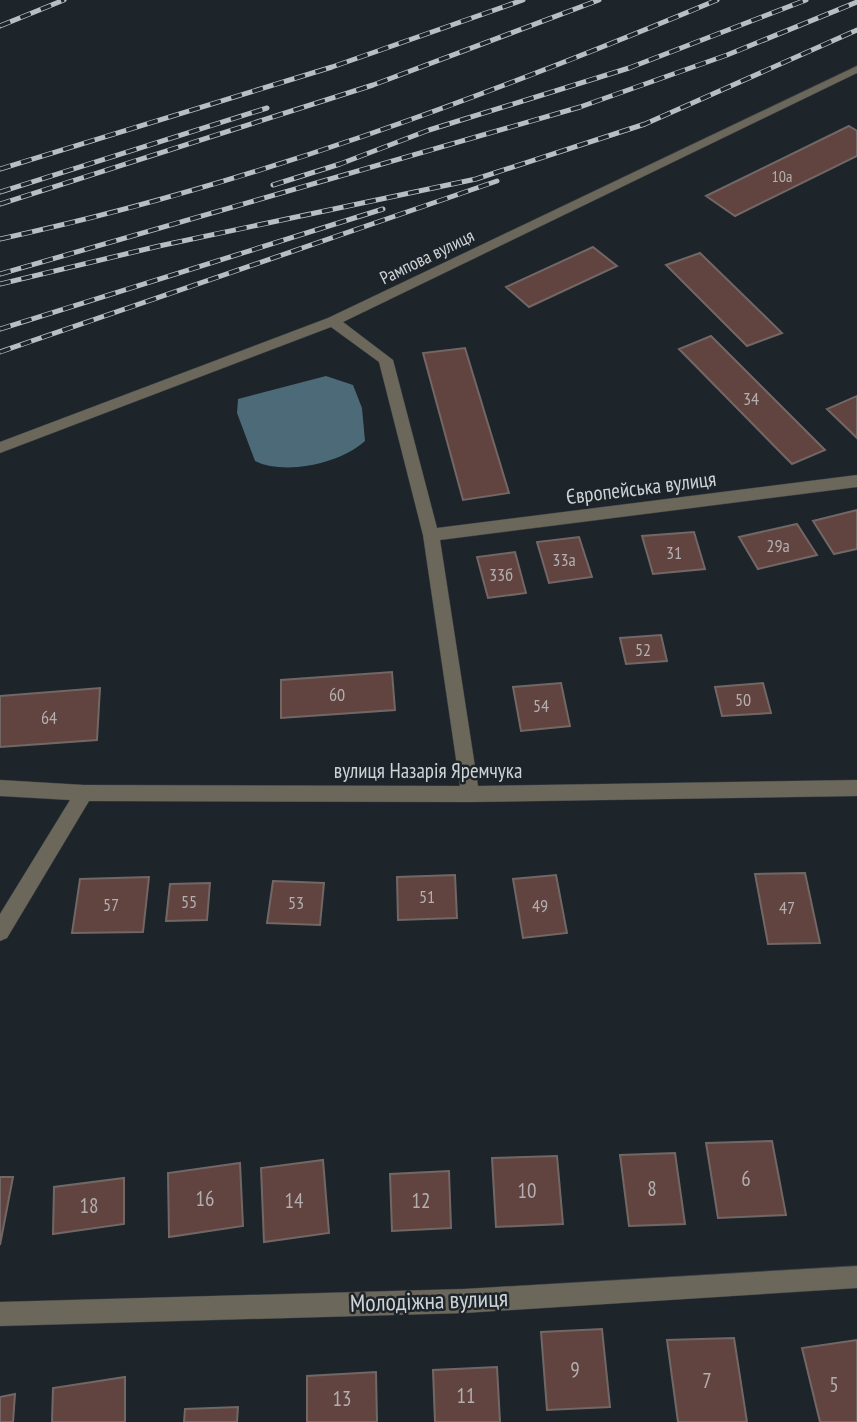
<svg xmlns="http://www.w3.org/2000/svg" width="857" height="1422" font-family="'PT Sans Narrow',sans-serif">
  <rect width="100%" height="100%" fill="#1d242a"/>
  <!-- water -->
  <path fill="#4c6a77" d="M326,376L353,385L362,408L365,441C341,463 285,476 255,461L237,413L238,399Z"/>
  <!-- building -->
  <path fill="#614440" stroke="#726765" stroke-width="2" d="M849,126L857,131V156L735,216L706,196Z
    M593,247L617,266L529,307L506,287Z
    M700,253L782,333L747,346L666,265Z
    M711,336L825,450L792,464L679,349Z
    M465,348L509,493L463,500L423,353Z
    M857,396V438L827,409Z
    M857,510V549L834,554L813,521Z
    M797,524L817,555L758,569L739,537Z
    M694,532L705,569L653,574L642,536Z
    M579,537L592,577L549,583L537,542Z
    M515,552L526,593L488,598L477,557Z
    M661,635L667,661L626,664L620,638Z
    M392,672L395,710L281,718V680Z
    M561,683L570,726L521,731L513,687Z
    M763,683L771,713L722,716L715,687Z
    M100,688L97,740L0,747V696Z
    M805,873L820,943L768,944L755,874Z
    M455,875L457,918L398,920L397,877Z
    M556,875L567,933L523,938L513,879Z
    M149,877L143,932L72,933L80,879Z
    M273,881L324,883L320,925L267,923Z
    M210,883L207,920L166,921L170,884Z
    M772,1141L786,1215L718,1218L706,1143Z
    M675,1153L685,1224L629,1226L620,1155Z
    M557,1156L563,1224L496,1227L492,1158Z
    M323,1160L329,1233L264,1242L261,1168Z
    M240,1163L243,1226L169,1237L168,1173Z
    M449,1171L451,1228L392,1231L390,1174Z
    M0,1177H13L0,1245Z
    M124,1178V1224L53,1234L54,1187Z
    M602,1329L610,1407L547,1410L541,1332Z
    M734,1338L747,1422H678L667,1340Z
    M857,1340V1422H820L802,1348Z
    M497,1367L500,1422H435L433,1370Z
    M376,1372L377,1422H307V1376Z
    M125,1377V1422H52L53,1388Z
    M15,1394L13,1422H0V1397Z
    M238,1407L237,1422H184L185,1409Z"/>
  <g fill="none" stroke-linecap="round" stroke-linejoin="round">
    <!-- minor casing -->
    <g stroke="#394046" stroke-width="1">
      <path id="minor" d="M857,66V73L343,322L393,360L437,528L857,475V487L440,540L478,786L857,780V796L470,802L89,801L7,938L0,941V914L70,800L0,796V780L84,785L460,786L423,535L379,362L331,327L0,453V442L328,318Z
        M857,1266V1288L464,1313L0,1326V1302L464,1289Z"/>
    </g>
    <!-- minor -->
    <use href="#minor" fill="#6c675b" fill-rule="evenodd"/>
    <!-- rail casing -->
    <g stroke="#b9bec2" stroke-width="5">
      <path id="rail" d="M0,26L64,0
        M0,169L332,67L523,0
        M273,185L340,164L429,130L629,68L806,0
        M0,192L267,108
        M0,204L373,85L599,0
        M0,239C246,186 485,97 717,0
        M0,274L580,107L727,55L857,2
        M0,284L159,246L476,179L645,124L857,30
        M0,329L383,209
        M0,352L497,181"/>
    </g>
    <!-- rail -->
    <use href="#rail" stroke="#1d242a" stroke-width="3.5" stroke-dasharray="11" stroke-linecap="butt"/>
  </g>
  <g text-anchor="middle" stroke-width="5" stroke-linejoin="round" paint-order="stroke">
    <!-- far-number labels -->
    <g font-size="16" fill="#b3afb0">
      <text x="782" y="182">10а</text>
    </g>
    <!-- far-street labels -->
    <g font-size="18" fill="#ced3d6" stroke="#1d242a">
      <text transform="translate(427 257) rotate(-26)" y="6">Рампова вулиця</text>
    </g>
    <!-- number labels -->
    <g font-size="18" fill="#b3afb0">
      <text x="751" y="405">34</text>
      <text x="778" y="552">29а</text>
      <text x="674" y="559">31</text>
      <text x="564" y="566">33а</text>
      <text x="501" y="581">33б</text>
      <text x="643" y="656">52</text>
      <text x="337" y="701">60</text>
      <text x="743" y="706">50</text>
      <text x="541" y="712">54</text>
      <text x="49" y="724">64</text>
      <text x="427" y="903">51</text>
      <text x="189" y="908">55</text>
      <text x="296" y="909">53</text>
      <text x="111" y="911">57</text>
      <text x="540" y="912">49</text>
      <text x="787" y="914">47</text>
    </g>
    <!-- street labels -->
    <g font-size="21" fill="#ced3d6" stroke="#1d242a">
      <text transform="translate(641 488) rotate(-7)" y="7">Європейська вулиця</text>
      <text x="428" y="778">вулиця Назарія Яремчука</text>
    </g>
    <!-- near-number labels -->
    <g font-size="21" fill="#b3afb0">
      <text x="746" y="1186">6</text>
      <text x="652" y="1196">8</text>
      <text x="527" y="1198">10</text>
      <text x="205" y="1206">16</text>
      <text x="294" y="1208">14</text>
      <text x="421" y="1208">12</text>
      <text x="89" y="1213">18</text>
      <text x="575" y="1377">9</text>
      <text x="707" y="1388">7</text>
      <text x="834" y="1392">5</text>
      <text x="466" y="1403">11</text>
      <text x="342" y="1406">13</text>
    </g>
    <!-- near-street labels -->
    <g font-size="24" fill="#ced3d6" stroke="#1d242a">
      <text transform="translate(429 1301) rotate(-2)" y="8">Молодіжна вулиця</text>
    </g>
  </g>
</svg>
